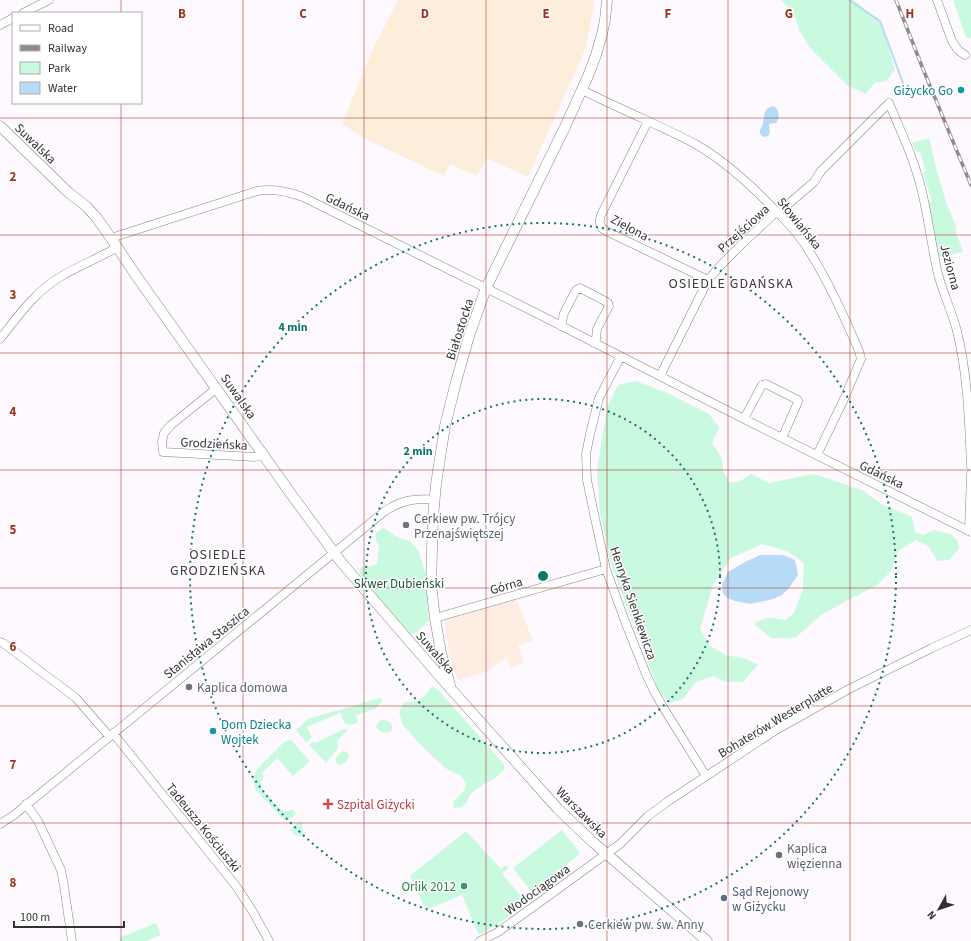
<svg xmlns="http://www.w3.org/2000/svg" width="971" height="941" font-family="'Source Sans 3',sans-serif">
  <rect width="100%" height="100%" fill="#fef8ff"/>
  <!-- commercial -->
  <path fill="#ffece3" d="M513,599L517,600L533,641L518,646L524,662L511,668L506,658L488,671L458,680L450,661L444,619Z"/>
  <!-- industrial -->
  <path fill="#fdeedb" d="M398,0H594V4L585,50L528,177L487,158L477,176L450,164L444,176L366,139L342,124L372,51Z"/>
  <!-- green -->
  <path fill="#c9f9de" d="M781,0H853L879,20L885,35L895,70L886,81L874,83L866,94L848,86L810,48L799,30L794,14Z
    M953,0H971V38L966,37Z
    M929,138L936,168L946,202L957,228L955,229L963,252L939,257L927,202L932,201L923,173L926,171L920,152H916L912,143Z
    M636,381L667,393L709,414L719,428L712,443L722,458L723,470L729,482H739L751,474L769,483L814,474L862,490L883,505L912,517L915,532L923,535L934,530L951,534L958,541L959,549L949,560L938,561L928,546L916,540L898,551L891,571L876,586L850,599L821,615L795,638H771L754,624C768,615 770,618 786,620L794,613L803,589L804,563L787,551L762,544L731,558L713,585L700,629L710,646L726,655L747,659L758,665L743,682H725L713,676L696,682L683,699L670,703L659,691L613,570L600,514L597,471L607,407L618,385Z
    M383,528L399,538L410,541L419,552L425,572L427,585V604L429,620L418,631L412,634L404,630L366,584L359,572L361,567H368L377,564L379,546L376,541V533Z
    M432,686L440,692L503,763L505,769L495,778L484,784L470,794L467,802L461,807L454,808L453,802L464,791L466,783L461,776L445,768L418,742L403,725L399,712L404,702C422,703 422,699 432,686Z
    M380,698L383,700L375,709L356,715L358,722C353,725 350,725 345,724L340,713L307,727L312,737L306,742L296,730L308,719Z
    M381,720C388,720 396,724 390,732C385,734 379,732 376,727L378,722Z
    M344,729L348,730L338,740L337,742L338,748L326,763L309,745L314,741L315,743Z
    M289,740H291L307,758L309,761L308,763L293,776L277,758L262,773L264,776L261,782L262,789L278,807L284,811H289L292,809L296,814C292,818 288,822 282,818L255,789L253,779L257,769L284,742Z
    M344,751L348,753L349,756C347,761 345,764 339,765L335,761C337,756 339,753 344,751Z
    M300,821L302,824L304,837C297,835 295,836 290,830Z
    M562,830L580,853L533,894L513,868Z
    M466,831L501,869L506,865L509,868L502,874L527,903L501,922L479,935L462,895L426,910L410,876Z
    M156,923L161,935L146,941H120L119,938Z"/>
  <!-- water -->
  <path fill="#b7dbf7" d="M774,106C780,111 780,117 776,123L769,124V127L770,133L768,136L764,137C756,132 761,130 763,124C765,115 762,109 774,106Z
    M760,555H783L795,560L798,575L789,588L782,595L773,599L750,604L735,601L727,598L723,593L722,584L728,572L745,562Z"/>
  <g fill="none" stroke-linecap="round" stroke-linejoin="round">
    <!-- stream -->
    <path stroke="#b7dbf7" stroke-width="2" d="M849,0L880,21L906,91"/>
    <!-- minor casing -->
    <g stroke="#898389" stroke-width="9">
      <path id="minor" d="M937,0L952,41L958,50L965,55
        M23,13L49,0
        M0,25L13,18
        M582,90C604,101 626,111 648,121C665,129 681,136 697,145C726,162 751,185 774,209C785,219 795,231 804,243C826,276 843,314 859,351L861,359L844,399L817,455
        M648,121L601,215C599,221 599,225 604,230L708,280
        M111,238L257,191C274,188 288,192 303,197L538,314L744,419L971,532
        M561,326L564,313L576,290L580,288L605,301L608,303L609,306L597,329L596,339L594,343
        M0,339C18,316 35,292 60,277C78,266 99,258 118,247
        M621,356L599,398L590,434L586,454L587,480L596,523L606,569L626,624L646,674L654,691L663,707L706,776
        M660,376L708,280C727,256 752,235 774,214L778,213L814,182L821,171L889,103C902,134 916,163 923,196C929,222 932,248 938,274C943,293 952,312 957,331C968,376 969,421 971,466
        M217,388L171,425L164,433L162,442L163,452L255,457L259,456L263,453
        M744,419L762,385L766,384L798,400V402L782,438
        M969,531L971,474
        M435,618L606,569
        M0,642L3,643L76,698L109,736
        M113,733L236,886L253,912L269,941
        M26,804L38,821L61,870L64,886L72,941
        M0,824L14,815L385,511C404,499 414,499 435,499
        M480,941L498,932L540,902L606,854L620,844L648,816L667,802L776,730L849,689L932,648L971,630"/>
    </g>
    <!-- tertiary casing -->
    <g stroke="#898389" stroke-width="11">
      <path id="tertiary" d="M0,126L69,193L86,206L96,217L111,238L135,274L291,494L341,562L442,679L558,809L594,843L707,941
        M450,685L441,653L435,618L431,584L433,517L436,484L445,426L456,382L469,336L486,288L565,127L588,76L596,55L602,34L605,20L607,0"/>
    </g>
    <!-- minor -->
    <use href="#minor" stroke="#fff" stroke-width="8"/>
    <!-- tertiary -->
    <use href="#tertiary" stroke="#fff" stroke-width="10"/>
    <!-- rail casing -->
    <g stroke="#8f8b90" stroke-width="3.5">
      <path id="rail" d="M896,0L923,69L971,185"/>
    </g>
    <!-- rail -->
    <use href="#rail" stroke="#fff" stroke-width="2" stroke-dasharray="6" stroke-linecap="butt"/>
  </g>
  <!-- grid -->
  <path fill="none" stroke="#9d341c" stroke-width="1" stroke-opacity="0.55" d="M121,0V13M243,0V941M364,0V941M486,0V941M607,0V941M728,0V941M850,0V941M121,103V941M0,118H971M0,235H971M0,353H971M0,470H971M0,588H971M0,706H971M0,823H971"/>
  <!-- distance rings -->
  <g fill="none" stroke="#0f766e" stroke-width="2" stroke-dasharray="2 4">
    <circle cx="543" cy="576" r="177"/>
    <circle cx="543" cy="576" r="353"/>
  </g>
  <!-- markers -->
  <g fill="#0f9aa8" stroke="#fff" stroke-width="1.5">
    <circle cx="961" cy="90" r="4"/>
    <circle cx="213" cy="731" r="4"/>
  </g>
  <g fill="#6b7280" stroke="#fff" stroke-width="1.5">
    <circle cx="406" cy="525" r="4"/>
    <circle cx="189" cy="687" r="4"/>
    <circle cx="779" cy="855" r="4"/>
    <circle cx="580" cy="924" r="4"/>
  </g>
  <path fill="#e0444e" stroke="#fff" stroke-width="1.5" d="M326 798h4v4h4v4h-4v4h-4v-4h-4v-4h4z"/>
  <circle fill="#2e9e5b" stroke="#fff" stroke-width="1.5" cx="464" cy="886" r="4"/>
  <circle fill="#5c6f8a" stroke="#fff" stroke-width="1.5" cx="724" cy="898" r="4"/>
  <g text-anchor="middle" stroke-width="3" stroke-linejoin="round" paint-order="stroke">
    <!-- culture labels -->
    <g font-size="13" fill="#0d838f" stroke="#fff" text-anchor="end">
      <text x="953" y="95">Giżycko Go</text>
      <text x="221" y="729" text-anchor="start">Dom Dziecka<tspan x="221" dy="15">Wojtek</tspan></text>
    </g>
    <!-- street labels -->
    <g font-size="13" fill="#333134" stroke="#fff">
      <text transform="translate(36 143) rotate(44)" y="5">Suwalska</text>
      <text transform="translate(348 206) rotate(26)" y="5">Gdańska</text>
      <text transform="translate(800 223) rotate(51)" y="5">Słowiańska</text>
      <text transform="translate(630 227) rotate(28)" y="5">Zielona</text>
      <text transform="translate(743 228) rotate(-42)" y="5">Przejściowa</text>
      <text transform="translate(951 267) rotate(75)" y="5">Jeziorna</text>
      <text transform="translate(459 329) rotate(-72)" y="5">Białostocka</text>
      <text transform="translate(239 396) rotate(55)" y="5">Suwalska</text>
      <text transform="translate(214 443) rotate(3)" y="5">Grodzieńska</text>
      <text transform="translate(882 474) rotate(26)" y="5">Gdańska</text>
      <text transform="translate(506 585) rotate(-16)" y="5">Górna</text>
      <text transform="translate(634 603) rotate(71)" y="5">Henryka Sienkiewicza</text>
      <text transform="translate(206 642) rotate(-39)" y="5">Stanisława Staszica</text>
      <text transform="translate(436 652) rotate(49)" y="5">Suwalska</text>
      <text transform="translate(775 720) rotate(-31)" y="5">Bohaterów Westerplatte</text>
      <text transform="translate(582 812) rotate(45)" y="5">Warszawska</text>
      <text transform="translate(204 827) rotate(51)" y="5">Tadeusza Kościuszki</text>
      <text transform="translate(537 889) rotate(-36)" y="5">Wodociągowa</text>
    </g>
    <!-- worship labels -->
    <g font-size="13" fill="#5b616d" stroke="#fff" text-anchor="start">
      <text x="414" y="523">Cerkiew pw. Trójcy<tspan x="414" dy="15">Przenajświętszej</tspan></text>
      <text x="197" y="692">Kaplica domowa</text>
      <text x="787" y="853">Kaplica<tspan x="787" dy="15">więzienna</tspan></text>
      <text x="588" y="929">Cerkiew pw. św. Anny</text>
    </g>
    <!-- park labels -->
    <g font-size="13" fill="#20573e" stroke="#fff">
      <text x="399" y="588">Skwer Dubieński</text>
    </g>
    <!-- health labels -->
    <g font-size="13" fill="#be3a42" stroke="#fff" text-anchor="start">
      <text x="337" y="809">Szpital Giżycki</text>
    </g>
    <!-- leisure labels -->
    <g font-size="13" fill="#27864d" stroke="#fff" text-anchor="end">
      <text x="456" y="891">Orlik 2012</text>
    </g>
    <!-- service labels -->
    <g font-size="13" fill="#4e5e75" stroke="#fff" text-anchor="start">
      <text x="732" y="896">Sąd Rejonowy<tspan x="732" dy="15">w Giżycku</tspan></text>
    </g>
    <!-- neighbourhood labels -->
    <g font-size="14" letter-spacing="1" fill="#3e393f" stroke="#fff">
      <text x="731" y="288">OSIEDLE GDAŃSKA</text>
      <text x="218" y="559">OSIEDLE<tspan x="218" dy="16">GRODZIEŃSKA</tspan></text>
    </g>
  </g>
  <g font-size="13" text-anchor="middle" font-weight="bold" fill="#9d341c" stroke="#fff" stroke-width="3" stroke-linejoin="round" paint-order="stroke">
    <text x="182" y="18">B</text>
    <text x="303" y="18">C</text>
    <text x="425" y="18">D</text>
    <text x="546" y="18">E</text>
    <text x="668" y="18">F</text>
    <text x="789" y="18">G</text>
    <text x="910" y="18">H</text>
    <text x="13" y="181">2</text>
    <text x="13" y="299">3</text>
    <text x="13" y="416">4</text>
    <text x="13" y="534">5</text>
    <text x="13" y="651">6</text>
    <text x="13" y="769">7</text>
    <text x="13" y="887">8</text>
  </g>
  <circle cx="543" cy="576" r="6" fill="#0f766e" stroke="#fff" stroke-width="2"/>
  <g font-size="12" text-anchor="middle" font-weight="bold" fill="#0f766e" stroke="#fff" stroke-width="3" stroke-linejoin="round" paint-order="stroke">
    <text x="293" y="331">4 min</text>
    <text x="418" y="455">2 min</text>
  </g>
  <!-- legend -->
  <rect x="12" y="12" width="130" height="92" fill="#ffffff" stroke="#adadae"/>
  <rect x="20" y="25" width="20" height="6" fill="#ffffff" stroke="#adadae"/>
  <text x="48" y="32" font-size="12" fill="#333134">Road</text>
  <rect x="20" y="45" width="20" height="6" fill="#8f8b90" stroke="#adadae"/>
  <text x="48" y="52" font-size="12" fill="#333134">Railway</text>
  <rect x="20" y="62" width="20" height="12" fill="#c9f9de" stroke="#adadae"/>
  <text x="48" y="72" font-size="12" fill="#333134">Park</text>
  <rect x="20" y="82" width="20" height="12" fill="#b7dbf7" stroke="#adadae"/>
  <text x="48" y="92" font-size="12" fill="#333134">Water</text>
  <!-- north arrow -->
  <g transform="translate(939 909) rotate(230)" stroke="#ffffff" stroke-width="3" paint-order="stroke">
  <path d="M0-3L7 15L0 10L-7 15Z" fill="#333134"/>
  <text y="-6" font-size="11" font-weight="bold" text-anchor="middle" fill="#333134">N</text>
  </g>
  <!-- scale -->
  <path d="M14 921v6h110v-6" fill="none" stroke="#333134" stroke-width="2"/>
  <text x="20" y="921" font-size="12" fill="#333134" stroke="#ffffff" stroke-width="3" paint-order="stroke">100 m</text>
</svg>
